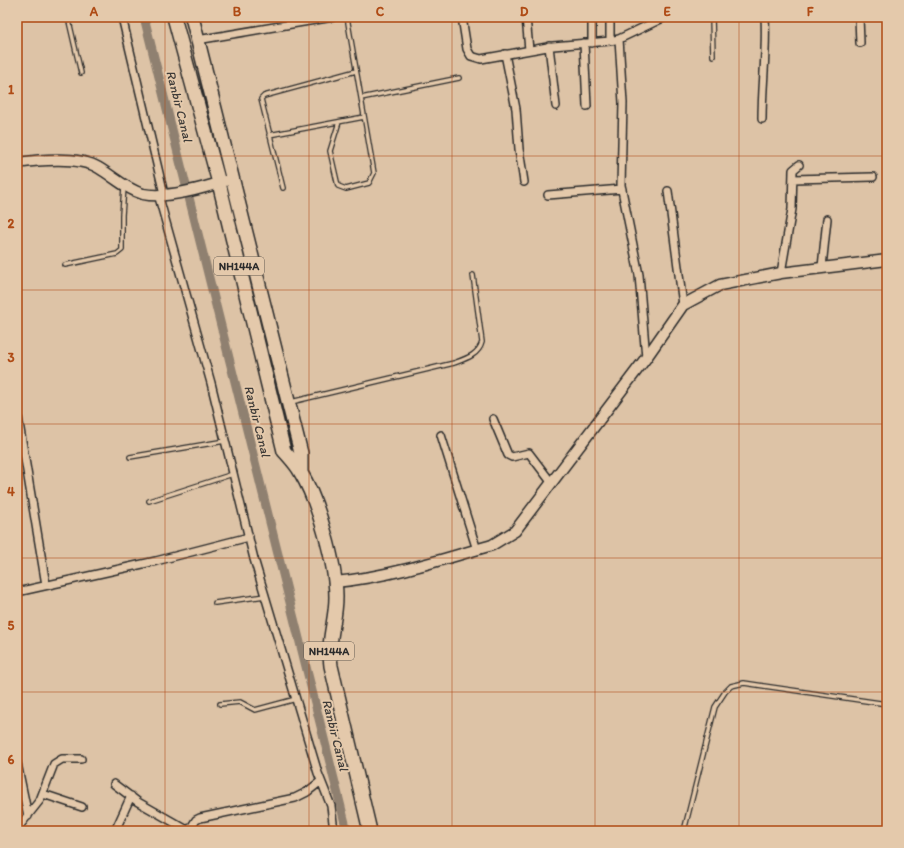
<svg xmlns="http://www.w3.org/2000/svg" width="904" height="848" font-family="Itim,sans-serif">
  <rect width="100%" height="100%" fill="#ddc3a6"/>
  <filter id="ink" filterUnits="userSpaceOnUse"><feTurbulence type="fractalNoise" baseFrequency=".025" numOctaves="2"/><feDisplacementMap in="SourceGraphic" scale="8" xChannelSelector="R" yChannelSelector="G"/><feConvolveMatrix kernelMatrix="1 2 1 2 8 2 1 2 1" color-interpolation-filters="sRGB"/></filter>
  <g filter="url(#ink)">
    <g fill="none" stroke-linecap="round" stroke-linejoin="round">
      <!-- canal -->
      <path stroke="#8f8070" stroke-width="9" d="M144,17L347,831"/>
      <!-- lane casing -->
      <g stroke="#2b2b2b" stroke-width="6">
        <path id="lane" d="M68,17L81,73
          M712,17L713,56
          M361,98L459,78
          M339,122L330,151L338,186L346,189L369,183L374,173L347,17
          M269,135L364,117
          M283,188L261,99L264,96L356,71
          M65,265L117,254L122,250V215L124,187
          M291,402L454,363C465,359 479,355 482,342L473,275
          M130,457L225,441
          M149,501L233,474
          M215,603L265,596
          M220,704L240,702L255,710L296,699
          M684,831L715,707L725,692L731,686L744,683L887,704"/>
      </g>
      <!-- street casing -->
      <g stroke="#2b2b2b" stroke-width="10">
        <path id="street" d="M122,17L164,194
          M462,17L467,49L471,56L481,59L553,46L610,41L619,39L665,17
          M526,17L529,50
          M610,17V41
          M859,17L860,43
          M619,39L623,103L621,185L639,275L646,358
          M197,40L333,17
          M584,43L587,106
          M592,43V17
          M549,46L556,106
          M505,54L516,109L519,149L524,182
          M762,119C762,85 767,51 765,17
          M793,179L873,177
          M668,191L683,305
          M158,194L211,383L254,559L318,773L331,806L334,831
          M548,195L622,189
          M822,267L827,219
          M781,273L792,209L793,170L799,165
          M17,411L46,585
          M493,419L508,455L512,457L529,453L551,482
          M441,435L477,550
          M17,592L156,561L249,537
          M17,763L28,816
          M114,784L138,802L189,831
          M43,794L82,807
          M17,829L40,800L54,764L62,759H81
          M115,831L131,796
          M189,831L196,820L200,818L295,798L307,792L321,781"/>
      </g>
      <!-- secondary casing -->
      <g stroke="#2b2b2b" stroke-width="13">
        <path id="secondary" d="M17,163C38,160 80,156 99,168C114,177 126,189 143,194C165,199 204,188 225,181
          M335,582C388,577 441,560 492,545L515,531L646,358L683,305L720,285L781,273L887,260"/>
      </g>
      <!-- highway casing -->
      <g stroke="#2b2b2b" stroke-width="16">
        <path id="highway" d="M174,17L219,183L284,451C290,458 297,465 301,473C318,501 336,564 336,597C336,622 327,638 331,666L370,831
          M192,17L301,453V472"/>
      </g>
      <!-- lane -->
      <use href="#lane" stroke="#e4c9ab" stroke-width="3.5"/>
      <!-- street -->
      <use href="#street" stroke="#e4c9ab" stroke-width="7"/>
      <!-- secondary -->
      <use href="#secondary" stroke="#e4c9ab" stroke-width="10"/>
      <!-- highway -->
      <use href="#highway" stroke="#e4c9ab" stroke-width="13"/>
    </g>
  </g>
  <!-- grid -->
  <path fill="none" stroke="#af4b15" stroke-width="1" stroke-opacity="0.55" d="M165,17V831M309,17V831M452,17V831M595,17V831M739,17V831M17,156H887M17,290H887M17,424H887M17,558H887M17,692H887"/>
  <g text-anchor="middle" stroke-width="4" stroke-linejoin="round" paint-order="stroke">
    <!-- shield labels -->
    <g fill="#e4c9ab" stroke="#625a51" stroke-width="1">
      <rect x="214" y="257" width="50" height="18" rx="3"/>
      <rect x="304" y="642" width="50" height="18" rx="3"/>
    </g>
    <g font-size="11" font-weight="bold" fill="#2b2b2b">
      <text x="239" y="270">NH144A</text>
      <text x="329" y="655">NH144A</text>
    </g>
    <!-- water labels -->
    <g font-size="13" font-style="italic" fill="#3f3c39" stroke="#e4c9ab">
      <text transform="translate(180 106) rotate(76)" y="5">Ranbir Canal</text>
      <text transform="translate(258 421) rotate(76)" y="5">Ranbir Canal</text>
      <text transform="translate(336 735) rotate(76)" y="5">Ranbir Canal</text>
    </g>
  </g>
  <!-- margin -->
  <rect width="904" height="848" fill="none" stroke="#e4c9ab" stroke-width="44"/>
  <rect x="22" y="22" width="860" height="804" fill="none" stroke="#af4b15" stroke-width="1.5"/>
  <g font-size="13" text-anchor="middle" font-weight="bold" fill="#af4b15">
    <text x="94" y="16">A</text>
    <text x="237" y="16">B</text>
    <text x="380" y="16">C</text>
    <text x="524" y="16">D</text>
    <text x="667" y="16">E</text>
    <text x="810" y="16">F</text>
    <text x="11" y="94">1</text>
    <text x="11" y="228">2</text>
    <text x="11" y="362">3</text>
    <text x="11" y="496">4</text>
    <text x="11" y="630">5</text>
    <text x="11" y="764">6</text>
  </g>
</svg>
